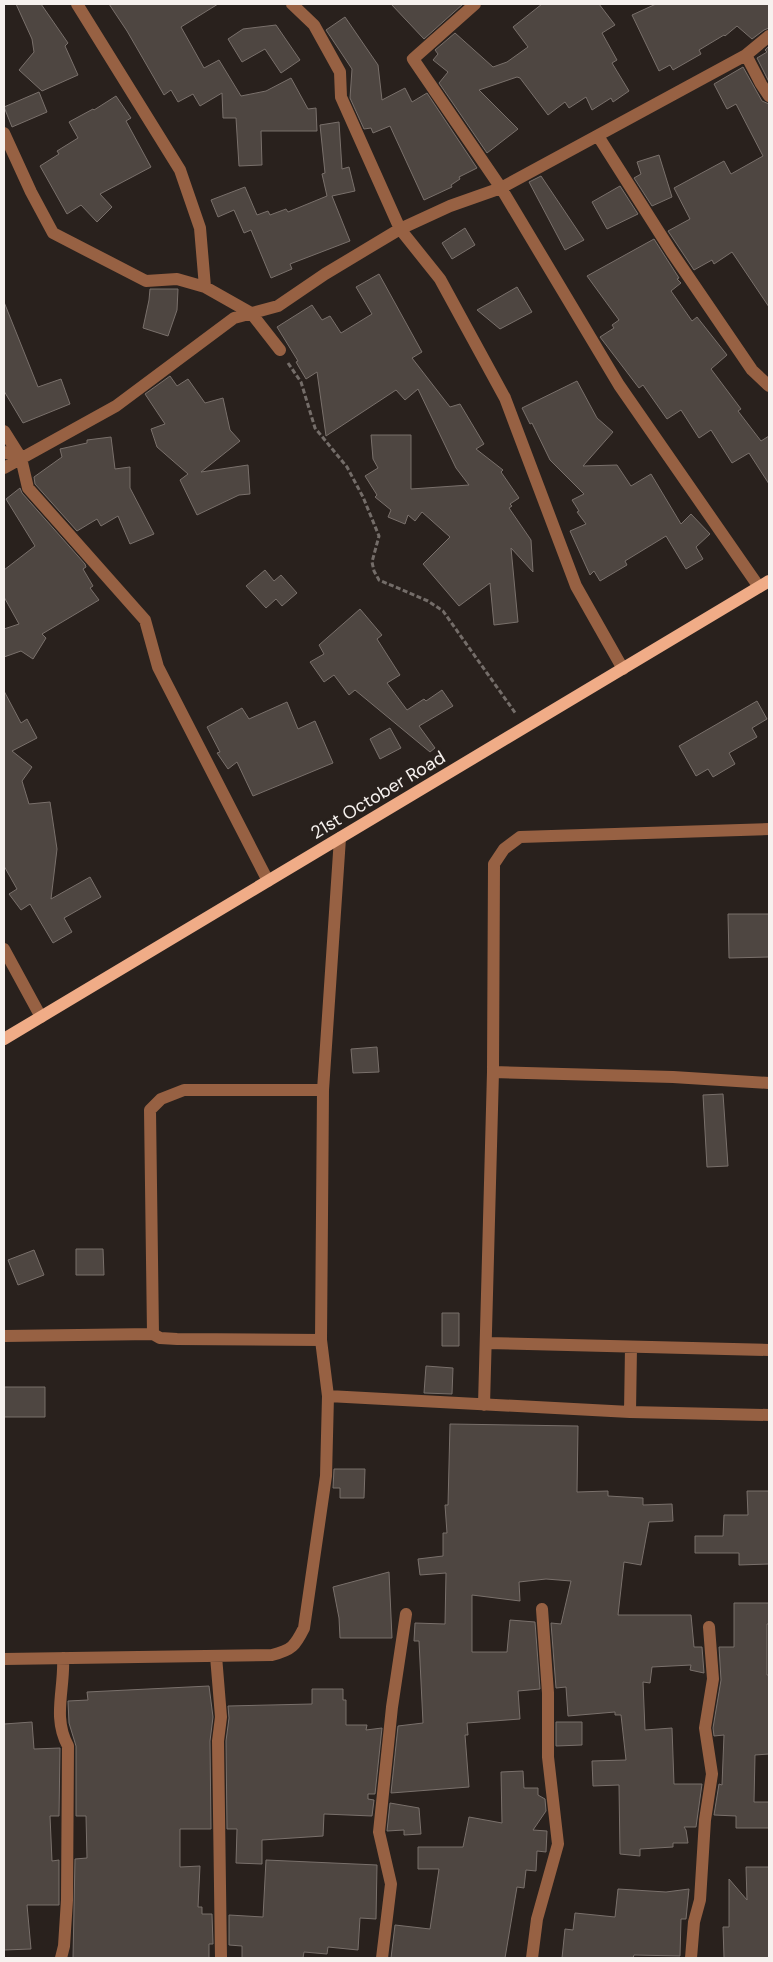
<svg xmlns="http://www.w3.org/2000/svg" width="773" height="1962" font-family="'DM Sans',sans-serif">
  <rect width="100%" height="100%" fill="#29211d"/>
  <!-- building -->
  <path fill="#4e4641" stroke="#79706b" d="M16,4H41L68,43L65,46L78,75L42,91L19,70L34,52L32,39Z
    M109,4H218L181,27L204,68L219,60L241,96L266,91L291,78L308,109L316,108L317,131H261L262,165L239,166L236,118H223L222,93L200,106L193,94L178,102L171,90L164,95L127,31Z
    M391,4H463L424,39Z
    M542,4H599L615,25L602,33L617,60L612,63L629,91L613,102L611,98L592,110L586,97L569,108L565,102L548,115L520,78L517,77L479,90L518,129L487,153L439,83L448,72L433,60L438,54L435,50L455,33L493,67L507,62L528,47L513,27Z
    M656,4H769V28L764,30L752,39L737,26L725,36L724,35L699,50L701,54L673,70L670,65L659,71L632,15Z
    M345,17L378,65L382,100L405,88L412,102L427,93L477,168L459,177L460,179L451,185L452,187L424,200L390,126L373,133L371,128L364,129L350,98L352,69L326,30Z
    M276,25L300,60L281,73L265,49L242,62L228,39L243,29Z
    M769,46V82L757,58L767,52L765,50Z
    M743,67L762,101L769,104V307L732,252L714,264L712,260L694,270L668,231L690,219L674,188L724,161L731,174L763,156L736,104L727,109L714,84Z
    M39,92L47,112L12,127L4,107Z
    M116,96L131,118L126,121L151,167L100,194L112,207L97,222L81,205L67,214L40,166L59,154L57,151L78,138L69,122L93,109L94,110Z
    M339,122L342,169L349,167L355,191L332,196L350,241L290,264L292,269L271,278L251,230L244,233L234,210L218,217L211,200L245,187L257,215L268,211L270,215L286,209L288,212L327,196L322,174L325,173L320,125Z
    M659,155L672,197L652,206L634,178L641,174L637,162Z
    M541,176L584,240L565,250L529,182Z
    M620,186L638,214L607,229L592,202Z
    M465,228L475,245L452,259L442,243Z
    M654,239L679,278L677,279L681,283L671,291L692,321L697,317L727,355L711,369L741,409L738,411L761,441L769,436V484L749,453L732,463L711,430L699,438L681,410L667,419L643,385L639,388L600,337L614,328L612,325L619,320L587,276Z
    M379,274L422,352L412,358L450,407L460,404L484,444L476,449L503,470L501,472L519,498L510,504L512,506L509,508L531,540L533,572L511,548L518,622L494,625L490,583L459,606L423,564L450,537L422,512L415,521L408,515L405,524L388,517L391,510L375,497L377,495L365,476L378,468L373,459L371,435H411V489L469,485L456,468L418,389L405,400L396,390L326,436L317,372L306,379L296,362L298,361L277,327L312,305L322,320L330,316L341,333L372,314L356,287Z
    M517,287L532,312L500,329L477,310Z
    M150,289H178L177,310L168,336L143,328L149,300Z
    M4,302L38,387L61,379L70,404L23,423L4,391Z
    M170,376L177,386L188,379L205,403L223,398L230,430L240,441L201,472L248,465L250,494L239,495L197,515L180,480L188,474L157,447L151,429L165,424L145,394Z
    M577,381L597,418L613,432L583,466L617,465L631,486L651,474L681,524L691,514L710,534L696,547L703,559L686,569L666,536L625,561L627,565L600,581L594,571L590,575L570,531L586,524L577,512L579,511L572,500L584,494L550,460L532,423L530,424L522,408Z
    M111,437L115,469L130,467V488L154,534L130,544L118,516L101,526L97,519L77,531L35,484L34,477L62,457L60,449L87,443V440Z
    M20,488L22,493L85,564L86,567L83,569L93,586L90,588L99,600L42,634L46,638L33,659L21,651L4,657V629L19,624L4,597V570L35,546L6,499Z
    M265,570L274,581L281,575L297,593L282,606L276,599L266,608L246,586Z
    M360,609L382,635L377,639L400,675L387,683L407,710L424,699L426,701L442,690L453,706L419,726L435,748L430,752L355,690L349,695L334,675L324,682L310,662L324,654L319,645Z
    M4,691L21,723L27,719L37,738L12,751L32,767L22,781L29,804L50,802L57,849L51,899L90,877L101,897L64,918L72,932L53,943L30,904L21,910L9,894L17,889L4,866Z
    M757,701L767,719L752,728L757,737L729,753L735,764L713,777L708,769L696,776L679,746Z
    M287,702L298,729L315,721L333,763L253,796L237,762L228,769L217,753L220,752L207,727L242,708L249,719Z
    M390,728L401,748L380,759L370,739Z
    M728,914H769V957L729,958Z
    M377,1047L379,1072L353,1073L351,1049Z
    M723,1094L728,1166L707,1167L703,1095Z
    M76,1249H103L104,1275H76Z
    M34,1250L44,1275L18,1285L8,1260Z
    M442,1313H459V1346H442Z
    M426,1366L453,1368L452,1394L424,1393Z
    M4,1387H45V1417H4Z
    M450,1424L578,1426L577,1492L608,1491V1496L643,1498V1505L672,1504L673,1521L649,1522L641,1565L624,1562L618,1615H691L694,1647H702L704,1673L690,1670L691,1665L652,1667L650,1683L643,1682L645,1730L672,1728L674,1784H702L696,1827H684L686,1830L688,1843H673V1847L640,1849V1856L620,1854L619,1785L593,1786L592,1761L626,1760L621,1715H615V1712L568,1716L566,1687L556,1688L551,1623L561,1624L571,1581L546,1579L519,1582L520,1601L472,1595V1652H507L510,1620L535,1622L540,1689L518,1691L520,1719L467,1723L468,1735H465L469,1787L391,1793L398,1726L423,1723L419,1641H414L415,1623L445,1624L446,1573L420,1575L418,1559L443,1556V1533H447L445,1505H448Z
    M334,1469H365L364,1498H340V1488H333Z
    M747,1491H769V1564L739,1565V1553H695V1536H723L724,1515H748Z
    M389,1572L392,1638H340L339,1618L333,1587Z
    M734,1603H769V1624H767V1675H769V1754L755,1755L754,1802H769V1828H736V1816L714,1815L719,1784L722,1785L724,1735L714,1736L713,1728L721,1680L719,1647H734Z
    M209,1686L213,1717L210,1741L211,1829H180V1867L200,1866L198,1907H202V1914H212L213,1944H209V1958H73L75,1859L87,1858L86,1816H76V1746L69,1723L68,1701L88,1700L87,1692Z
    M312,1689H343V1700H346V1725H367L366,1730L382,1728L375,1794H368V1799L374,1800L372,1816L324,1814L323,1836L262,1840V1864L236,1863L237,1829H227L226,1741L229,1718L228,1706L312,1704Z
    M32,1722L34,1749L60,1748L59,1816H50L52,1861L59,1860V1905H27L31,1949L4,1950V1724Z
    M556,1722H582V1745L556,1746Z
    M523,1771L524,1788H538V1795L545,1799L546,1811L533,1830L547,1831L546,1852L537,1851L536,1871L526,1870L524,1888L517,1887L505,1958H391L395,1925L430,1929L439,1869H418V1847H463L469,1817L502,1823L501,1772Z
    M390,1803L419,1808L421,1834L404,1835V1830L387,1831Z
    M266,1860L377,1865L376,1919L360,1918L358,1950L328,1947L327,1954L304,1952L303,1958H242V1946L229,1945V1915L263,1917Z
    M746,1867H769V1958H724L723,1927H729V1879L747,1900Z
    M618,1889L666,1892L689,1889L686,1919H681L680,1956L634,1955L633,1958H562L565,1929L573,1930L575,1913L615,1917Z"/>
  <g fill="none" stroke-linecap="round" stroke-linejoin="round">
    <!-- path -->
    <path stroke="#746d69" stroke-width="3" stroke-dasharray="5 2.5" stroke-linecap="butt" d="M288,363L301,382L315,428L347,467L363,497L379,536L372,562L374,571L379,580L428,601L443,611L516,714"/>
    <!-- minor -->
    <path stroke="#976143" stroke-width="12" d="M77,4L180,170L200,228L205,287
      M292,4L314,25L340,72L341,97L400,229L440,279L505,398L576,586L623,669
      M475,4L413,59L501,188L619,385L759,587
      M769,36L746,55L761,84L769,96
      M4,133L31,192L53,233L146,281L177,279L205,287L251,313L280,350
      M598,136L671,251L752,370L769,386
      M4,431L21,458L28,488L145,620L158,667L268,881
      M4,452L21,458
      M4,468L116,406L234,318L278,306L325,274L400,229L450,206L501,188L746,55
      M4,949L41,1017
      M493,1072L673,1077L769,1083
      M4,1336L153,1334
      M321,1340L177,1339L160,1338L153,1334L150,1110L161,1099L184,1090H323
      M486,1343L769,1350
      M328,1396L630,1412L769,1415
      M484,1405L493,1072L494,864L504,849L520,837L769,829
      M630,1412L631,1347
      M216,1656L221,1717L218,1741L221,1958
      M4,1659L272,1655C292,1650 295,1646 304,1628L326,1476L328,1396L321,1340L323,1090L340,838
      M61,1958L64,1946L67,1900L68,1746C52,1717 65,1688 63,1658
      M382,1958L391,1884L379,1832L392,1707L406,1614
      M532,1958L537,1919L558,1844L548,1757V1693L542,1609
      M691,1958L694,1922L700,1900L705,1820L712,1774L705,1728L713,1679L709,1627"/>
    <!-- major -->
    <path stroke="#f0ac87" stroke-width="12" d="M4,1039L769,581"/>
  </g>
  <g text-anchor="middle" stroke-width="5" stroke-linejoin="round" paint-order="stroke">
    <!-- street labels -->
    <g font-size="18" fill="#f6f1ee" stroke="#29211d">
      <text transform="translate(378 795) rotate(-31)" y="6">21st October Road</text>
    </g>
  </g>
  <!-- border -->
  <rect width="773" height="1962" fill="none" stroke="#f6f1ee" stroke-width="10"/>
</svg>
